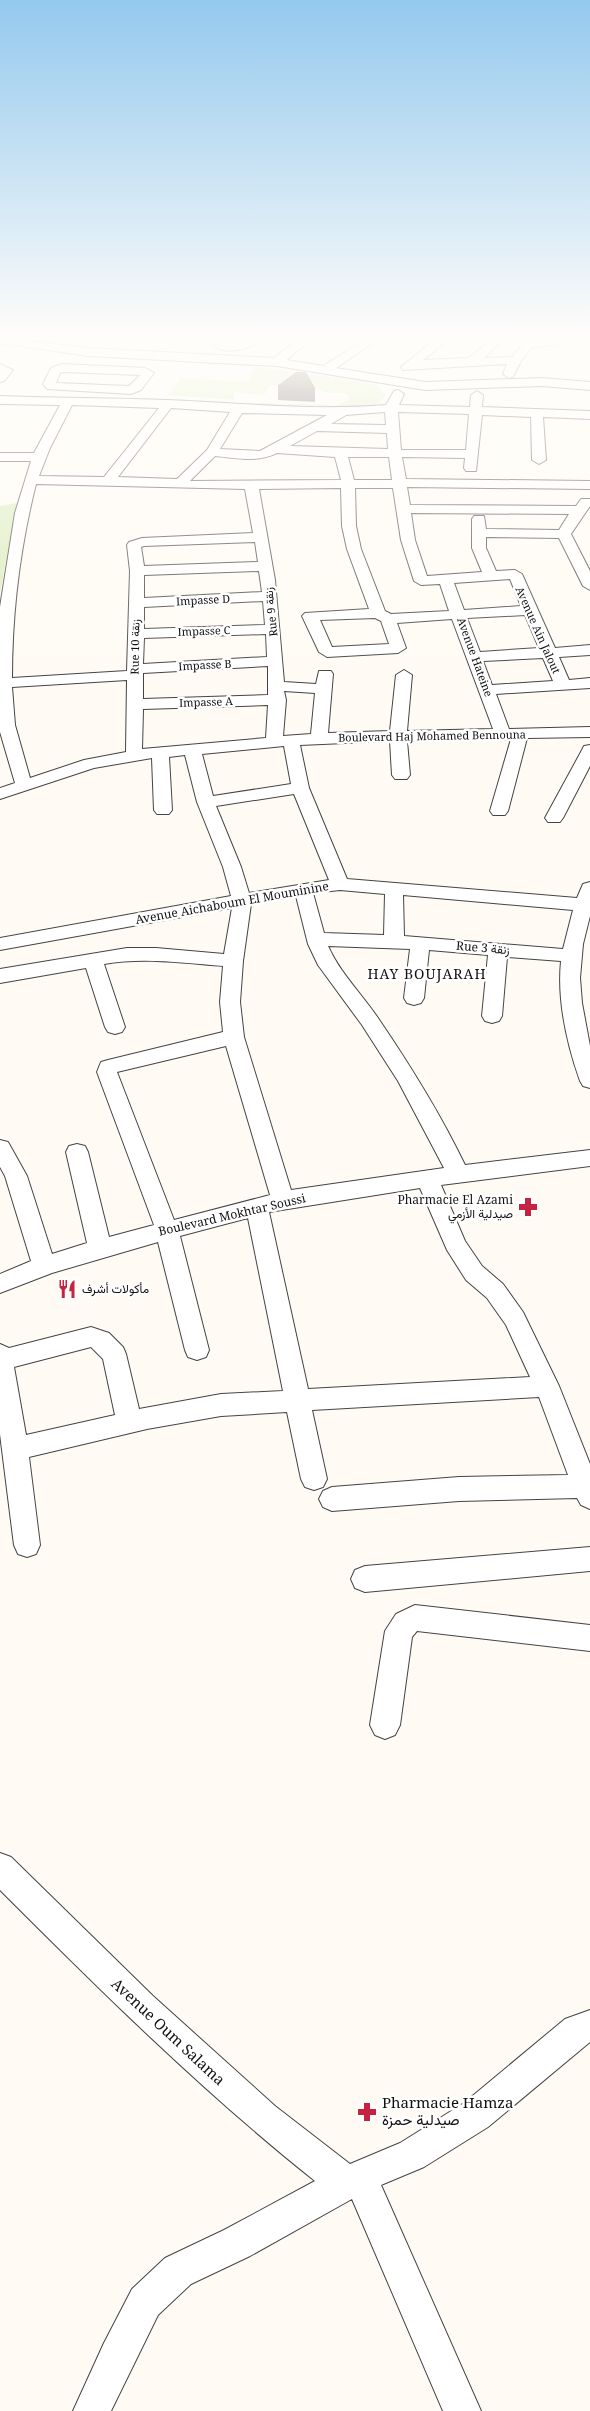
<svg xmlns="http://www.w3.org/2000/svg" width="590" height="2411" font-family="'Noto Serif',Vazirmatn,serif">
  <rect width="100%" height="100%" fill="#fffbf4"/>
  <!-- green -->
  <path fill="#dbecbc" d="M254,366L355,381L377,386L386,395L380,403L372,407L250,408L259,403L338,405L351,398L344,393H328L305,385L288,387L270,385L264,395L233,392L235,400L168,395L181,378L248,382Z
    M17,503L0,593V506Z"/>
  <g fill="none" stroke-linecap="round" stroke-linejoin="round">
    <!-- minor casing -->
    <g stroke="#444" stroke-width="2">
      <path id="minor" d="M0,338L88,348L274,358L300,338H312L287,360L323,366L368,338H380L336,368L425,382L542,378L590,382V390L542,386L425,390L277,366L88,356L0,343Z
        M251,338H264C254,349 224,356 213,345C222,337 240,344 251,338Z
        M437,338H450L423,360L469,358L493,338H505L484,358L512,357L523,343L550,338H563L556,344L531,348L521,361L513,377L509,378L503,374L507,364L403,370L401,367Z
        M0,364L13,370L4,381L0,382Z
        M62,364L145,368L154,373L141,390L131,394L47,389L43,384L51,368ZM64,372L140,375L129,386L56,383L60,373Z
        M398,390L404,394L399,405L470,407L471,395L477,391L483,395L482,407L590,411V419L543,417L546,460L539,464L532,460L531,417L482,415L476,471H466L464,468L465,458L402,457L406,479L590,481V489L407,487L410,505L576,506L581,499H590V506L571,534L590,571V590L583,586L559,538L486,537V548L496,571L515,570L522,574L555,648L590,645V655L559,657L569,680L590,678V688L496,694L509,729L590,727V737L527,738L508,811L505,815H493L490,811L511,739L407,741L410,775L407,779H395L392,775L390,741L300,745L309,788L347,879L577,898L583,884L590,882V916L583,944L580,978L582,1003L590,1046V1088L583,1086L580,1081C567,1044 557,1001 561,961L507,957L502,1016L499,1021L492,1023L485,1021L482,1016L488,955L429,950L424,998L421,1003L414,1005L407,1003L404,998L410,949L328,946C340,973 361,993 378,1018C410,1065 440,1113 465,1165L590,1150V1166L441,1185L465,1241L482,1266L503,1284L523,1312L559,1386L590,1464V1509L581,1505L577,1498L459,1501L332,1511L323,1507L319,1499L323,1491L332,1487L459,1477L568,1475L539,1397L312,1410L327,1479L323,1487L314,1490L305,1487L301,1479L287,1412L221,1416L147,1429L29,1457L40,1545L36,1554L27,1557L18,1554L14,1545L0,1434V1344L9,1348L91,1327L109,1333L123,1347L126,1354L139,1409L221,1394L283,1391L248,1218L180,1236L209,1350L206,1357L197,1360L188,1357L185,1350L158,1242L52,1273L0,1293V1274L31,1261L5,1176L0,1167V1140L8,1142L27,1176L52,1254L87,1243L66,1152L69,1146L77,1144L85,1146L88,1152L109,1237L154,1225L97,1072L101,1062L108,1060L223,1032L220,1002L223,966C183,963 144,957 104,964L125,1027L122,1032L115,1034L108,1032L105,1027L86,968L0,983V969L127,948H156L224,954L232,908L0,950V938L231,896L223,867L197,802L185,755L169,757L172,810L169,814H157L154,810L152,758L94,768L0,799V788L15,783L0,732V607L15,513L31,461H0V453H34L60,405L0,404V396C56,398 111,398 167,400C240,403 313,411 386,405L394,391ZM72,405L159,408L104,477L39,476L50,448ZM171,408L230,412L207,450L177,479L118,477ZM385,412L386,425L331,424L346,415ZM398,412L469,414L466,450H401ZM242,413L327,415L260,451L220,449ZM317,431L387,433L388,449L290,446ZM277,453L335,457L341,480L190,481L215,456C237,458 257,463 277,453ZM348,457H389L392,480H354ZM36,484L245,489L253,533L142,538L129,542L127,545L130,571L127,671L12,678C12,612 20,548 36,484ZM341,488L342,526L347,549L369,609L305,613L302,616L319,652L327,657L398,653L406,648L397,623L452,619L493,729L407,731L412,675L404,670L396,675L390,731L328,733L333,674L331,671H319L316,684L284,682L275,580L259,489ZM355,488H393L401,540L414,581L421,585L440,584L449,611L391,614L385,611L361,549L356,526ZM411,513L569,514L559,530L486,529L484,516H474L472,519V548L482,572L427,576L415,540ZM255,542L258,562L144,566L141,547L144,546ZM259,571L262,592L144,598V575ZM510,579L521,606L464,610L454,583ZM263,601L265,625L144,629V607ZM525,615L539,648L480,652L467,618ZM375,618L381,621L389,644L332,647L320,620ZM266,634L267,657L143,664L144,638ZM543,658L553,681L492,685L483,661ZM268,666V695L143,699V673ZM127,680L126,752L84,760L30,778L15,725L12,687ZM284,691L315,693L311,734L283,736L286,700ZM268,705L266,738L142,749L143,709ZM284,746L291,784L213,796L202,754ZM294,794L329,880L249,893L241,867L216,806ZM340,890L385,894L384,935L324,933L313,893ZM403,895L573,910L563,949L404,936ZM296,896L308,944L318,965L362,1025L398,1081L444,1168L291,1190L244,1037L240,1002L243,961L251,904ZM226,1046L270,1195L174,1220L117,1072ZM420,1188L447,1250L466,1280L487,1298L506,1325L530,1377L308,1389L269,1212ZM91,1347L103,1359L115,1415L26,1435L14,1367Z
        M590,745V766L563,818L560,822H548L545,818L582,750L584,746Z
        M590,1547V1571L365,1592L355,1588L351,1579L355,1570L365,1566Z
        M415,1605L590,1625V1651L417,1631L412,1637L400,1725L395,1735L385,1739L375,1735L370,1725L385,1631L396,1614Z
        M0,1853L11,1857L153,1996L275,2106L350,2164L400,2143L464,2103L565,2019L590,2010V2042L488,2127L424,2167L381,2185L481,2411H443L352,2199L250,2256L191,2284L158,2315L111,2411H73L104,2343L132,2289L165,2258L224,2230L315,2181C203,2092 101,1991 0,1890Z"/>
    </g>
    <!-- minor -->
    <use href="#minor" fill="#fff" fill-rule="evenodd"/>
  </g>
  <!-- wall -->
  <path fill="#4d4541" d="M278,386L315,389V402L278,400Z"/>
  <!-- building -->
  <path fill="#5a504c" stroke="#3f3835" d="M297,372L306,373L315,389L278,386Z"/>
  <!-- sky -->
  <linearGradient id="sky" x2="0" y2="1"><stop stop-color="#94c9ee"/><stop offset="0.5" stop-color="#fffdfa"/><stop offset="1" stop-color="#fffdfa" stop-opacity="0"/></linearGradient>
  <rect width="590" height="675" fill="url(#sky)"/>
  <!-- icons -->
  <defs>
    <g id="pharmacy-bare" transform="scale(1.5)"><path d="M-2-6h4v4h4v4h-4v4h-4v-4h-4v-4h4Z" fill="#c62342" stroke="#fff" stroke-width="2.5" paint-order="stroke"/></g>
    <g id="restaurant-bare" transform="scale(1.5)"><path d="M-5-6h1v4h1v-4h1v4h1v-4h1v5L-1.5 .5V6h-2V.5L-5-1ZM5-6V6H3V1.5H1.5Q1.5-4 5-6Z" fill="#c62342" stroke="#fff" stroke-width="2.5" paint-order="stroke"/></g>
  </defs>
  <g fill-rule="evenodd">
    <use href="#pharmacy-bare" x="528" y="1207"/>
    <use href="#restaurant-bare" x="67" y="1289"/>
    <use href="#pharmacy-bare" x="367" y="2112"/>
  </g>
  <g text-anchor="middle" stroke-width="5" stroke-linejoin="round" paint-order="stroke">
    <!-- far-street labels -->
    <g font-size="11" fill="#111" stroke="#fff">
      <text transform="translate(203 600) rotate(-3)" y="4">Impasse D</text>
      <text transform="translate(271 612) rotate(-96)" y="4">Rue 9 زنقة</text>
      <text transform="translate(538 630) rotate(66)" y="4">Avenue Ain Jalout</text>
      <text transform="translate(204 631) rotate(-2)" y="4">Impasse C</text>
      <text transform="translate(135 647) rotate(-89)" y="4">Rue 10 زنقة</text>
      <text transform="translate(475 657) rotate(70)" y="4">Avenue Hateine</text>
      <text transform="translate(205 665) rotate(-3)" y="4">Impasse B</text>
      <text transform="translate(206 702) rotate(-2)" y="4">Impasse A</text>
      <text transform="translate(432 736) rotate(-1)" y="4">Boulevard Haj Mohamed Bennouna</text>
    </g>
    <!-- street labels -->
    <g font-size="12" fill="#111" stroke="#fff">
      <text transform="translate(232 903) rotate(-10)" y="4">Avenue Aichaboum El Mouminine</text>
      <text transform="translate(483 948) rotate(5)" y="4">Rue 3 زنقة</text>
      <text transform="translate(232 1215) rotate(-13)" y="4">Boulevard Mokhtar Soussi</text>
    </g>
    <!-- poi labels -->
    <g font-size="12" fill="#111" stroke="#fff" text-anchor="end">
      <text x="513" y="1204">Pharmacie El Azami<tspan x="513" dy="14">صيدلية الأزمي</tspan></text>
      <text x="82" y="1293" text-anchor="start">مأكولات أشرف</text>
    </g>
    <!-- neighbourhood labels -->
    <g font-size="14" letter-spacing="1" fill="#111" stroke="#fff">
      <text x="427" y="979">HAY BOUJARAH</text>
    </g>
    <!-- near-street labels -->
    <g font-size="15" fill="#111" stroke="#fff">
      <text transform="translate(168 2032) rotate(43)" y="5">Avenue Oum Salama</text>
    </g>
    <!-- near-poi labels -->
    <g font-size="15" fill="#111" stroke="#fff" text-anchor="start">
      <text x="382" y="2108">Pharmacie Hamza<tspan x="382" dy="17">صيدلية حمزة</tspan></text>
    </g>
  </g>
</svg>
